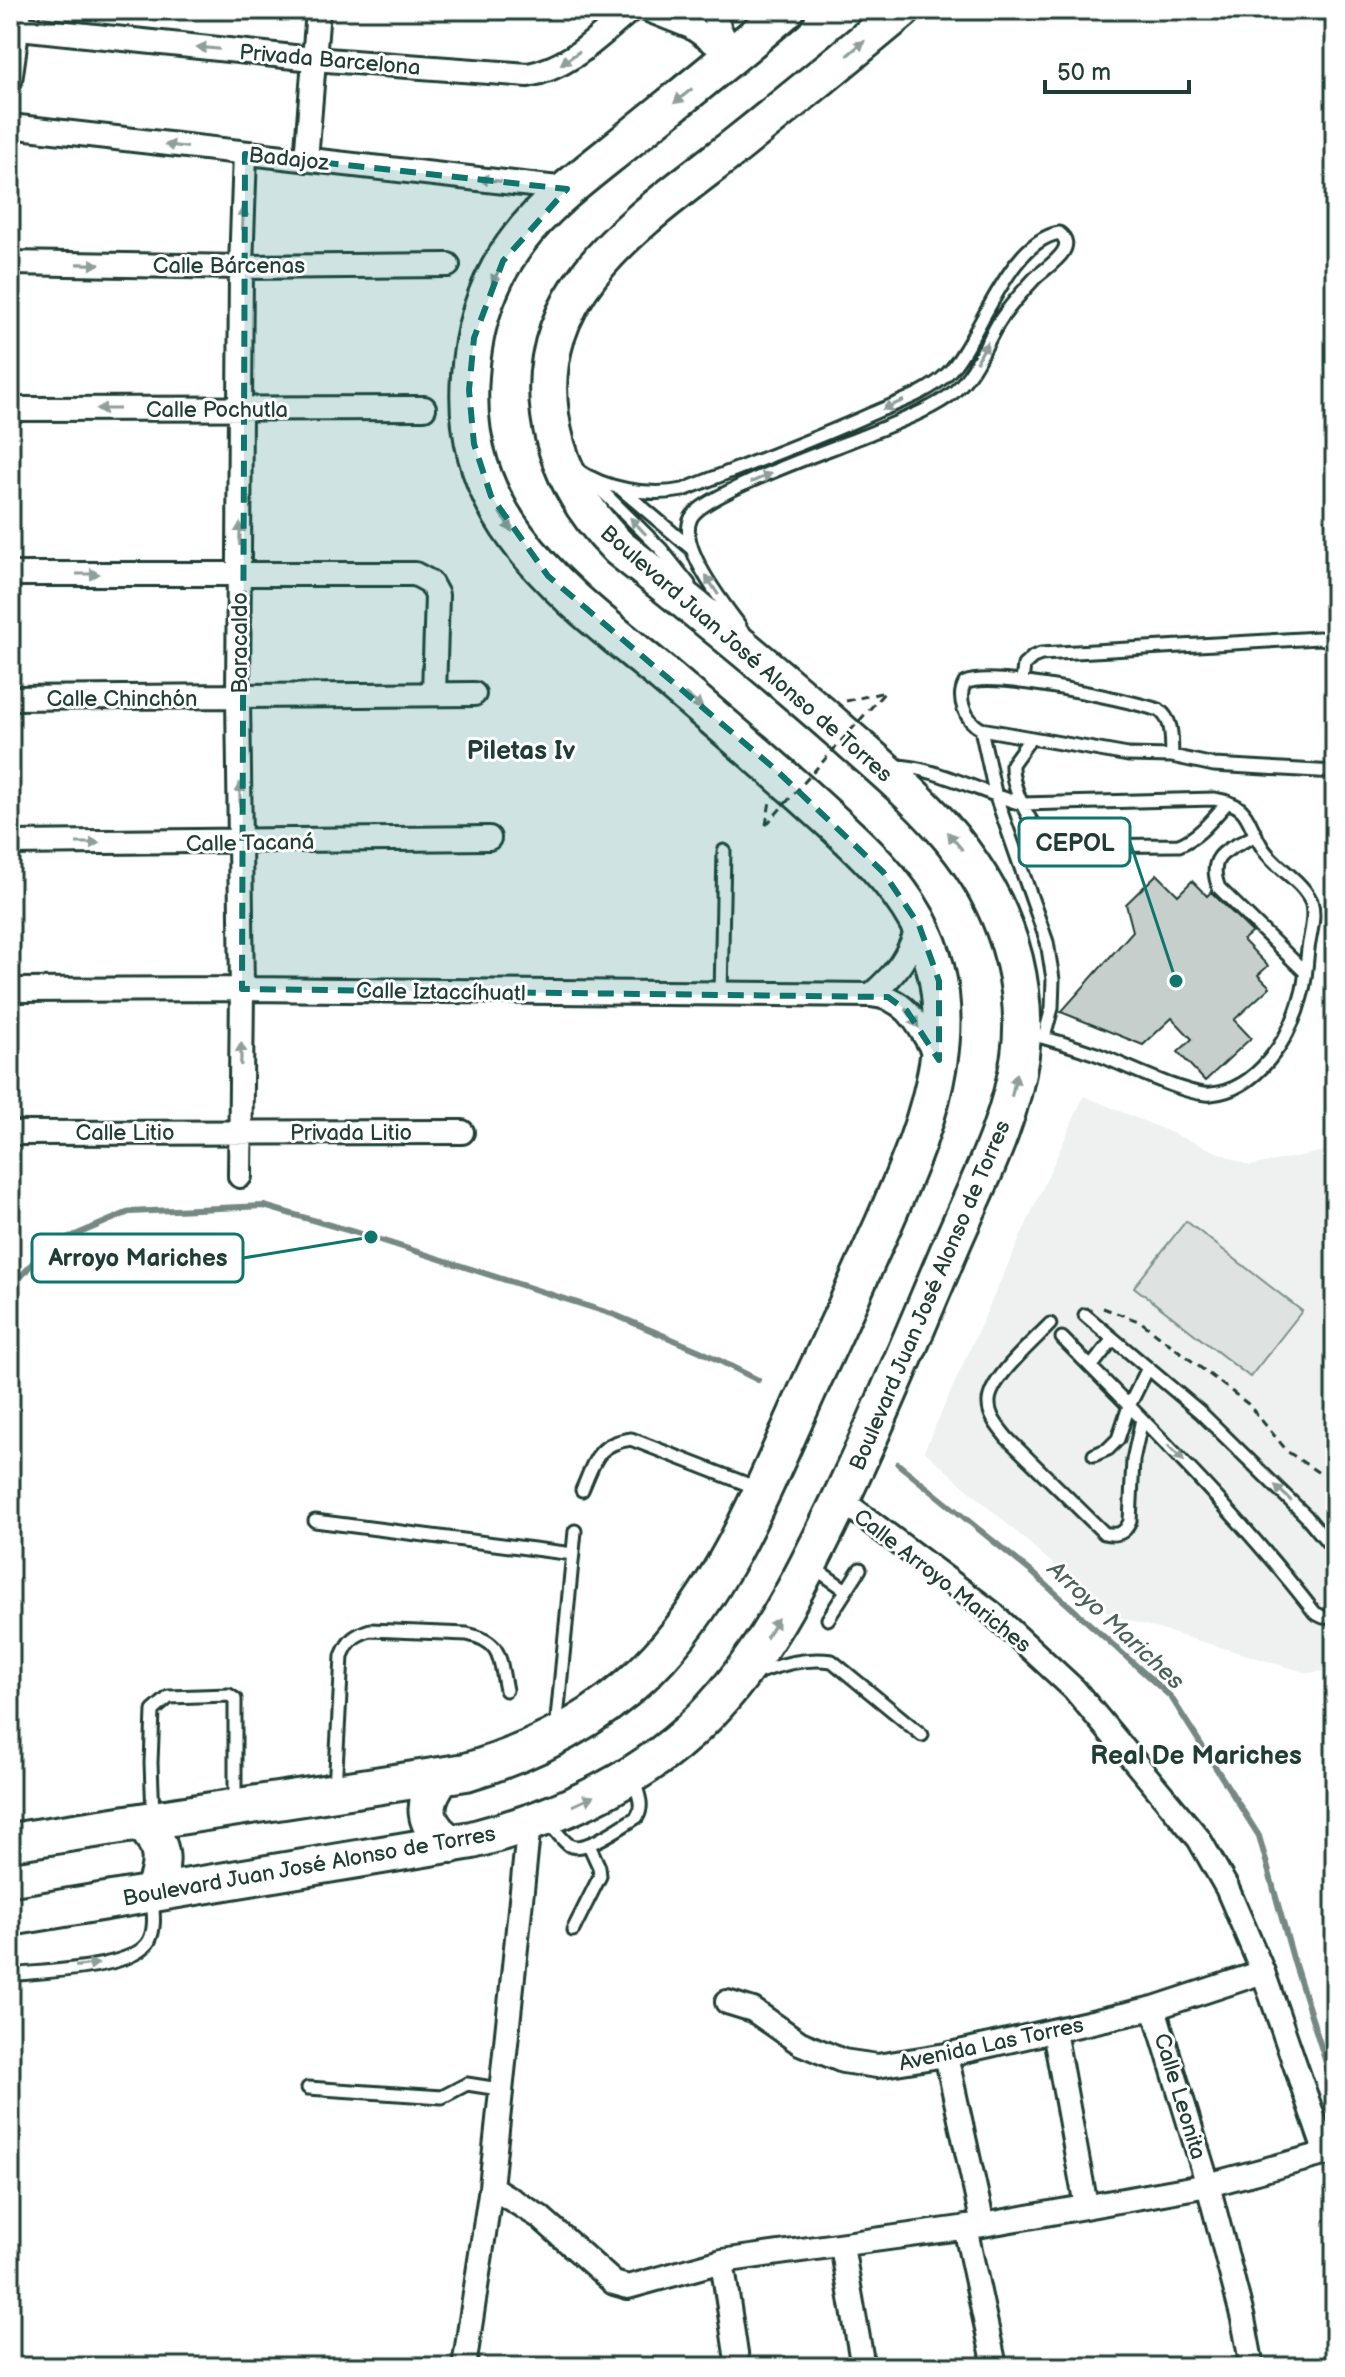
<svg xmlns="http://www.w3.org/2000/svg" width="1345" height="2377" font-family="'Balsamiq Sans',sans-serif">
  <rect width="100%" height="100%" fill="#fff"/>
  <filter id="ink" filterUnits="userSpaceOnUse"><feTurbulence type="fractalNoise" baseFrequency=".0125" numOctaves="2"/><feDisplacementMap in="SourceGraphic" scale="16" xChannelSelector="R" yChannelSelector="G"/><feConvolveMatrix kernelMatrix="1 2 1 2 8 2 1 2 1" color-interpolation-filters="sRGB"/></filter>
  <g filter="url(#ink)">
    <!-- built -->
    <path fill="#eef1f0" d="M1084,1096L1250,1166L1335,1149V1670L1308,1673L1111,1615L924,1451Z"/>
    <!-- pitch -->
    <path fill="#dee3e2" stroke="#7e908b" stroke-width="2" d="M1186,1221L1302,1311L1250,1377L1134,1287Z"/>
    <g fill="none" stroke-linecap="round" stroke-linejoin="round">
      <!-- stream -->
      <path stroke="#758883" stroke-width="6" d="M10,1290L45,1248L129,1212L264,1206L371,1237L615,1315L700,1351L758,1380
        M898,1464L1034,1574L1171,1697L1259,1836L1294,1962L1328,2069L1335,2081"/>
    </g>
    <!-- building -->
    <path fill="#c7cfcc" stroke="#1f3d34" stroke-width="2" d="M1157,874L1178,895L1192,881L1207,896L1211,892L1252,932L1243,940L1268,966L1258,975L1270,987L1234,1020L1251,1038L1205,1081L1178,1052L1192,1039L1172,1018L1143,1045L1061,1012L1133,931L1126,904Z"/>
    <g fill="none" stroke-linecap="round" stroke-linejoin="round">
      <!-- lane casing -->
      <g stroke="#1f3d34" stroke-width="17">
        <path id="lane" d="M576,469C605,489 648,497 683,490C746,465 809,442 871,414C896,403 927,394 947,374C980,341 1007,242 1059,233C1080,248 1046,267 1035,278C1022,292 1007,309 997,325C984,348 974,374 954,392C933,410 892,424 866,435C835,448 704,493 691,518C677,546 724,604 740,626
          M591,480L661,549L689,584
          M622,490L692,549
          M1022,682L1024,665L1033,657L1041,654L1319,638L1335,641
          M981,729L996,797L1047,942L1053,979L1052,1008L1044,1037
          M1030,739L1012,764C1011,789 1034,837 1057,846L1179,845C1200,837 1213,818 1228,802
          M1172,756C1171,739 1174,721 1159,710C1125,700 993,670 965,683C956,699 966,721 981,729L1128,755L1172,756L1214,765L1335,772
          M894,766C929,765 985,794 1022,804L1214,799C1251,805 1245,819 1262,847C1274,867 1301,879 1311,901C1316,915 1310,935 1308,949C1306,965 1306,982 1301,997C1290,1039 1257,1090 1211,1094C1189,1097 1121,1063 1096,1054C1073,1046 1050,1039 1026,1033
          M1256,835C1231,849 1205,853 1219,888L1305,972
          M721,994L724,851
          M1085,1315L1200,1412L1306,1516L1335,1551
          M1050,1324C1034,1341 987,1381 989,1404C989,1417 1000,1429 1007,1438L1104,1533C1117,1536 1125,1534 1130,1521L1133,1460L1142,1419
          M1062,1338C1150,1427 1238,1514 1315,1613L1323,1617L1335,1618
          M1091,1367L1113,1339
          M1094,1455L1108,1449L1118,1439L1129,1406L1148,1368
          M582,1490C595,1461 596,1444 631,1439L757,1488
          M315,1521L573,1554
          M813,1567L846,1590
          M828,1619L860,1569
          M753,1674C780,1665 804,1657 832,1661L922,1735
          M556,1729L575,1531
          M335,1789L342,1656C348,1641 354,1635 370,1630L467,1634C503,1642 499,1658 506,1690
          M153,1816L151,1763L153,1711L169,1697L229,1695L235,1699V1804
          M547,1821C554,1828 561,1839 569,1845C584,1854 622,1826 637,1817C644,1805 638,1794 634,1781
          M573,1930L600,1876L599,1867L589,1845
          M10,1975C41,1971 133,1970 149,1941C156,1928 153,1911 152,1897
          M308,2088L442,2097L467,2084L499,2089"/>
      </g>
      <!-- street casing -->
      <g stroke="#1f3d34" stroke-width="28">
        <path id="street" d="M648,10L691,27L732,56
          M711,10L732,55
          M10,27L313,59L528,75C570,68 599,36 631,10
          M10,81L20,10
          M10,126L567,189
          M306,160L318,10
          M10,263L241,267L448,265
          M10,409L424,408
          M10,574H415L430,582L437,595L434,693
          M10,698L474,694
          M10,843L489,838
          M10,990L242,989L871,995C910,998 920,1030 938,1059
          M871,995C898,972 907,958 919,925
          M10,1133L462,1132
          M240,1176L242,989L238,698L241,267L245,154
          M840,1499L992,1613L1074,1689L1199,1839L1227,1888L1263,1972L1326,2154
          M727,2002L753,2010L800,2043L843,2061L877,2066L946,2055L1154,2008L1263,1972
          M1154,2008L1208,2185L1243,2319L1252,2367
          M1054,2031L1086,2206
          M946,2055L983,2225
          M491,2187L540,2217L614,2283L628,2287L722,2261L983,2225L1208,2185L1335,2151
          M965,2227L995,2366
          M842,2246L863,2367
          M722,2261L738,2367
          M464,2367L491,2187L529,1823"/>
      </g>
      <!-- primary casing -->
      <g stroke="#1f3d34" stroke-width="42">
        <path id="primary" d="M441,1777C421,1803 422,1826 452,1844
          M142,1823C166,1845 164,1866 152,1894
          M10,1842L466,1772C540,1750 607,1715 659,1657C733,1576 771,1468 817,1370C840,1322 861,1273 883,1225C906,1172 929,1121 938,1064C946,1014 941,965 917,920C895,880 861,848 828,818C775,769 720,723 665,676C566,594 459,522 470,376C473,327 488,279 519,239C549,200 590,171 628,140C681,97 734,55 786,10
          M10,1917L472,1840C550,1820 628,1787 689,1732C760,1667 803,1578 844,1492C880,1416 912,1338 945,1260C973,1192 1010,1128 1020,1055C1026,1015 1019,967 1005,930C974,844 906,789 840,731C768,667 694,607 619,548C582,511 557,468 550,415C532,285 647,216 737,145C792,101 847,56 902,10"/>
      </g>
      <!-- path -->
      <path stroke="#1f3d34" stroke-width="3" stroke-dasharray="8 6" stroke-linecap="butt" d="M846,701L885,692
        M766,825L770,801
        M1103,1308L1141,1322L1248,1404L1288,1452L1322,1475L1335,1476"/>
      <!-- lane -->
      <use href="#lane" stroke="#fff" stroke-width="11"/>
      <!-- street -->
      <use href="#street" stroke="#fff" stroke-width="22"/>
      <!-- primary -->
      <use href="#primary" stroke="#fff" stroke-width="36"/>
      <!-- path-bridge -->
      <path stroke="#1f3d34" stroke-width="3" stroke-dasharray="8 6" stroke-linecap="butt" d="M766,825L885,692"/>
    </g>
    <!-- one-way arrows -->
    <defs><path id="oneway-solid" d="M-6-.8H1V-3.2L6.5 0L1 3.2V.8H-6Z" transform="scale(2)"/></defs>
    <g fill="#8f9e9a">
      <use href="#oneway-solid" transform="translate(208 48) rotate(-174)"/>
      <use href="#oneway-solid" transform="translate(856 48) rotate(-40)"/>
      <use href="#oneway-solid" transform="translate(570 58) rotate(145)"/>
      <use href="#oneway-solid" transform="translate(683 96) rotate(141)"/>
      <use href="#oneway-solid" transform="translate(176 146) rotate(-173)"/>
      <use href="#oneway-solid" transform="translate(490 180) rotate(-174)"/>
      <use href="#oneway-solid" transform="translate(243 218) rotate(-88)"/>
      <use href="#oneway-solid" transform="translate(88 264) rotate(1)"/>
      <use href="#oneway-solid" transform="translate(497 274) rotate(117)"/>
      <use href="#oneway-solid" transform="translate(982 352) rotate(-61)"/>
      <use href="#oneway-solid" transform="translate(893 405) rotate(156)"/>
      <use href="#oneway-solid" transform="translate(108 409) rotate(-180)"/>
      <use href="#oneway-solid" transform="translate(761 478) rotate(-23)"/>
      <use href="#oneway-solid" transform="translate(506 522) rotate(57)"/>
      <use href="#oneway-solid" transform="translate(638 526) rotate(-133)"/>
      <use href="#oneway-solid" transform="translate(240 534) rotate(-89)"/>
      <use href="#oneway-solid" transform="translate(88 574)"/>
      <use href="#oneway-solid" transform="translate(712 585) rotate(-123)"/>
      <use href="#oneway-solid" transform="translate(694 701) rotate(40)"/>
      <use href="#oneway-solid" transform="translate(240 794) rotate(-91)"/>
      <use href="#oneway-solid" transform="translate(955 841) rotate(-129)"/>
      <use href="#oneway-solid" transform="translate(88 843)"/>
      <use href="#oneway-solid" transform="translate(912 1018) rotate(55)"/>
      <use href="#oneway-solid" transform="translate(241 1054) rotate(-89)"/>
      <use href="#oneway-solid" transform="translate(1014 1085) rotate(-78)"/>
      <use href="#oneway-solid" transform="translate(1176 1453) rotate(45)"/>
      <use href="#oneway-solid" transform="translate(1283 1493) rotate(-136)"/>
      <use href="#oneway-solid" transform="translate(772 1628) rotate(-60)"/>
      <use href="#oneway-solid" transform="translate(583 1801) rotate(-25)"/>
      <use href="#oneway-solid" transform="translate(87 1965) rotate(-7)"/>
    </g>
  </g>
  <!-- marked area -->
  <path fill="#0f766e" fill-opacity="0.2" stroke="#0f766e" stroke-width="6" stroke-dasharray="16 10" stroke-linejoin="round" d="M245,154L567,189L503,261L474,338L469,390L474,444L491,496L548,576L775,769L883,872L919,925L939,981V1060L907,1011L888,997L242,989Z"/>
  <g text-anchor="middle" stroke-width="6" stroke-linejoin="round" paint-order="stroke">
    <!-- street labels -->
    <g font-size="22" fill="#1f3d34" stroke="#fff">
      <text transform="translate(330 59) rotate(5)" y="8">Privada Barcelona</text>
      <text transform="translate(289 158) rotate(6)" y="8">Badajoz</text>
      <text x="229" y="273">Calle Bárcenas</text>
      <text x="217" y="417">Calle Pochutla</text>
      <text transform="translate(239 643) rotate(-90)" y="8">Baracaldo</text>
      <text transform="translate(747 653) rotate(41)" y="8">Boulevard Juan José Alonso de Torres</text>
      <text x="122" y="706">Calle Chinchón</text>
      <text transform="translate(250 842) rotate(-1)" y="8">Calle Tacaná</text>
      <text transform="translate(441 991) rotate(1)" y="8">Calle Iztaccíhuatl</text>
      <text x="125" y="1140">Calle Litio</text>
      <text x="351" y="1140">Privada Litio</text>
      <text transform="translate(929 1295) rotate(-67)" y="8">Boulevard Juan José Alonso de Torres</text>
      <text transform="translate(943 1580) rotate(38)" y="8">Calle Arroyo Mariches</text>
      <text transform="translate(309 1865) rotate(-10)" y="8">Boulevard Juan José Alonso de Torres</text>
      <text transform="translate(991 2043) rotate(-12)" y="8">Avenida Las Torres</text>
      <text transform="translate(1181 2096) rotate(73)" y="8">Calle Leonita</text>
    </g>
    <!-- water labels -->
    <g font-size="24" font-style="italic" fill="#4a625b" stroke="#fff">
      <text transform="translate(1116 1625) rotate(43)" y="8">Arroyo Mariches</text>
    </g>
    <!-- quarter labels -->
    <g font-size="26" font-weight="bold" fill="#1f3d34" stroke="#fff">
      <text x="521" y="759">Piletas Iv</text>
      <text x="1196" y="1764">Real De Mariches</text>
    </g>
  </g>
  <!-- callouts -->
  <path fill="none" stroke="#0f766e" stroke-width="3" d="M1176 981L1130 842M371 1237L243 1258"/>
  <g fill="#0f766e" stroke="#fff" stroke-width="3">
    <circle cx="1176" cy="981" r="8"/>
    <circle cx="371" cy="1237" r="8"/>
  </g>
  <g fill="#fff" stroke="#0f766e" stroke-width="3">
    <rect x="1019" y="818" width="111" height="48" rx="8"/>
    <rect x="32" y="1234" width="211" height="48" rx="8"/>
  </g>
  <g font-size="24" text-anchor="middle" font-weight="bold" fill="#1f3d34">
    <text x="1075" y="851">CEPOL</text>
    <text x="138" y="1266">Arroyo Mariches</text>
  </g>
  <!-- margin -->
  <rect width="1345" height="2377" fill="none" stroke="#fff" stroke-width="40"/>
  <rect x="20" y="20" width="1305" height="2337" fill="none" stroke="#1f3d34" stroke-width="3" filter="url(#ink)"/>
  <!-- scale -->
  <path d="M1045 80v12h144v-12" fill="none" stroke="#1f3d34" stroke-width="4"/>
  <text x="1057" y="80" font-size="24" fill="#1f3d34" stroke="#ffffff" stroke-width="6" paint-order="stroke">50 m</text>
</svg>
